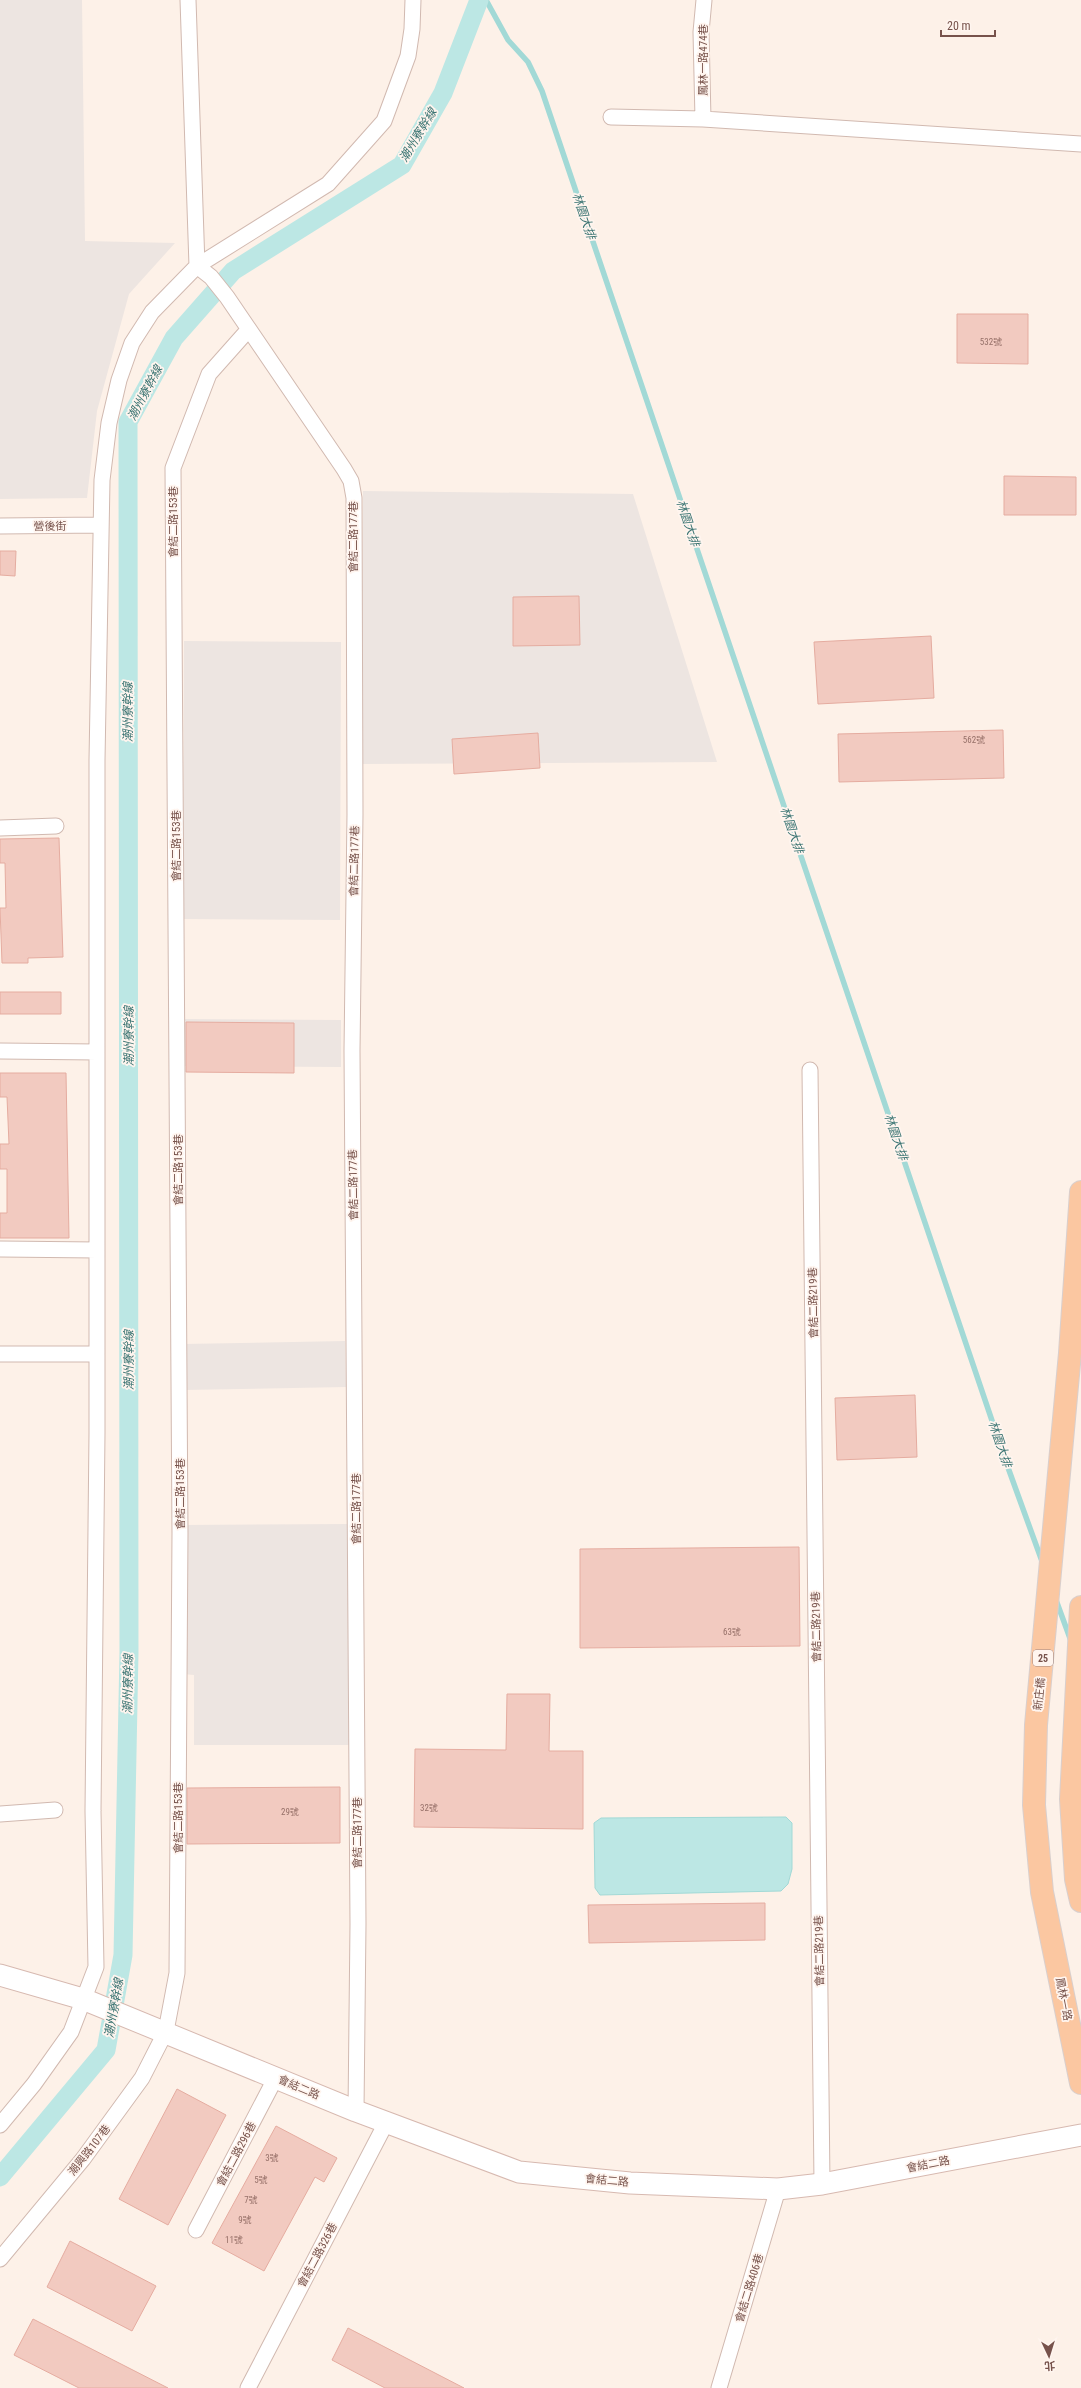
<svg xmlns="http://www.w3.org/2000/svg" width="1081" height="2388" font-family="'Roboto Condensed','Noto Sans TC',sans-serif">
  <rect width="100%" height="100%" fill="#fdf1e8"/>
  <!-- industrial -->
  <path fill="#ede5e1" d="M0,0H82L85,241L175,243L129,294L97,411L87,498L0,499Z
    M363,491L633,494L717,762L361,764Z
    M184,641L341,642L340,920L183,919Z
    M181,1019L341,1020V1067L181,1066Z
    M345,1341L346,1387L184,1390L183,1344Z
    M349,1524V1745H194V1675L182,1674V1525Z"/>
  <!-- water -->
  <path fill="#bce7e4" stroke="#a2d9d6" d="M786,1817L792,1823V1869L788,1884L781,1891L600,1895L595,1888L594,1823L601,1818Z"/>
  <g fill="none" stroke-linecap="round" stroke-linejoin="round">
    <!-- stream -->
    <path stroke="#a2d9d6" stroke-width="5.5" d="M486,0L508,40L528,62L542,91L1006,1462L1043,1564
      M1056,1600L1071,1641"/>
    <!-- canal -->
    <path stroke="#bce7e4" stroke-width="19" d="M0,2177L106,2050L123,1955L129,1652L128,422L174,338L233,271L402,165L443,93L479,0"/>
  </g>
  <!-- building -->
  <path fill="#f2cac0" stroke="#e5aca0" d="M957,314H1028V364L957,363Z
    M1004,476L1076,477V515H1004Z
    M0,551H16L15,576L0,575Z
    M579,596L580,645L513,646V597Z
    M931,636L934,698L818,704L814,642Z
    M1003,730L1004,778L839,782L838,734Z
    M538,733L540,768L454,774L452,739Z
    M59,838L63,957L28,958V963H2L0,908H6L5,863H0V839Z
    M0,992H61V1014H0Z
    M186,1022L294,1023V1073L186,1072Z
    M0,1073H66L69,1238H0V1213H7V1169H0V1144H9L7,1097H0Z
    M915,1395L917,1457L837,1460L835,1398Z
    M799,1547L800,1646L580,1648V1549Z
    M507,1694H550L549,1751H583V1829L414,1827L415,1749L506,1750Z
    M340,1787V1843L187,1844V1788Z
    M765,1903V1940L589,1943L588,1905Z
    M177,2089L226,2115L168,2225L119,2199Z
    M276,2126L337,2158L324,2182L315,2177L264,2271L212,2243Z
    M70,2241L156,2286L132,2331L47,2287Z
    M33,2319L168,2388H79L14,2355Z
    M348,2328L464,2388H385L332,2360Z"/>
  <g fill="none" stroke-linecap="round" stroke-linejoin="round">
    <!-- street casing -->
    <g stroke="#d1b9b0" stroke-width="17">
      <path id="street" d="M188,0L197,266L211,277L227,297L344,469L351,481L354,498L355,814L352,1051L358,1924L356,2111
        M611,117L703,119L1081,144
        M703,119L701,32L704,0
        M0,526L100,525
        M0,828L56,826
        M0,1051L97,1052
        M810,1070L822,2184
        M0,1249L97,1250
        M0,1354H97
        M0,1814L55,1810
        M0,2125L34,2084L71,2032L96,1967L93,1811L97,1433V760L102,480L109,423L119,380L132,343L152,312L197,266L328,184L384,121L408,56L412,29L413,0
        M196,2230L276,2077
        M0,2259L83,2159L142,2078L166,2031L177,1973L180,1533L173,468L209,374L249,329
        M248,2388L387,2121
        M719,2388L778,2189"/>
    </g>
    <!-- secondary casing -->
    <g stroke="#d7b9b0" stroke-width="23">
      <path id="secondary" d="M0,1975L83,1999L356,2111L519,2172L630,2183L778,2189L822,2184L1081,2135"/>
    </g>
    <!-- primary casing -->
    <g stroke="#d9cfcd" stroke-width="24">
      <path id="primary" d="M1081,1192L1070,1353L1036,1725L1034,1805L1042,1892L1081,2083
        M1081,1607L1071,1799L1076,1879L1081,1901"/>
    </g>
    <!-- street -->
    <use href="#street" stroke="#fff" stroke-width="15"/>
    <!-- secondary -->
    <use href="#secondary" stroke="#fff" stroke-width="21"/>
    <!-- primary -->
    <use href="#primary" stroke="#fbc7a1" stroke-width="22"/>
  </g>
  <g text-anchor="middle" stroke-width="3.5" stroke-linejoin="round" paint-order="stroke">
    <!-- number labels -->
    <g font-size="9" fill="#967068">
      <text x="991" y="345">532號</text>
      <text x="974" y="743">562號</text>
      <text x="732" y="1635">63號</text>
      <text x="429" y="1811">32號</text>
      <text x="290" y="1815">29號</text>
      <text x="272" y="2161">3號</text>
      <text x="261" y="2183">5號</text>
      <text x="251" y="2203">7號</text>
      <text x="245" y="2223">9號</text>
      <text x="234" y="2243">11號</text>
    </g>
    <!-- shield labels -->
    <rect fill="#fff5ef" stroke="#a0837c" stroke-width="1" x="1033" y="1650" width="20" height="16" rx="3"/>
    <g font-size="10" font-weight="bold" fill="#77524b">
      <text x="1043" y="1662">25</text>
    </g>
    <!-- street labels -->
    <g font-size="11" fill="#77524b" stroke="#fff5ef">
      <text transform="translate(703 60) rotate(-90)" y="4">鳳林一路474巷</text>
      <text transform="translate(173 522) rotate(-90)" y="4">會結二路153巷</text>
      <text transform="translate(50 526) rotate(-1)" y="4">營後街</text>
      <text transform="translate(353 537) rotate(-90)" y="4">會結二路177巷</text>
      <text transform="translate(176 846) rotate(-90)" y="4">會結二路153巷</text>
      <text transform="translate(354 861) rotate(-89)" y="4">會結二路177巷</text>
      <text transform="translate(178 1170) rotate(-90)" y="4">會結二路153巷</text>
      <text transform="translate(353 1185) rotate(-91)" y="4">會結二路177巷</text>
      <text transform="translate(813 1303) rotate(-91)" y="4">會結二路219巷</text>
      <text transform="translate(180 1494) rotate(-90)" y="4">會結二路153巷</text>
      <text transform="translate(356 1509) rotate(-90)" y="4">會結二路177巷</text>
      <text transform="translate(816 1627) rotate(-91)" y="4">會結二路219巷</text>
      <text transform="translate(1039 1694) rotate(-84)" y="4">新庄橋</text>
      <text transform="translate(178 1818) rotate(-90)" y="4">會結二路153巷</text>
      <text transform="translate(357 1833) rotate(-90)" y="4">會結二路177巷</text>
      <text transform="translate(819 1951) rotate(-91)" y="4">會結二路219巷</text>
      <text transform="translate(1064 1999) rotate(79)" y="4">鳳林一路</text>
      <text transform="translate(299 2087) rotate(23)" y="4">會結二路</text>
      <text transform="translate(89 2150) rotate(-52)" y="4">潮興路107巷</text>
      <text transform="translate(236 2154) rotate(-62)" y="4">會結二路296巷</text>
      <text transform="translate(928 2164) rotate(-11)" y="4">會結二路</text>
      <text transform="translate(607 2180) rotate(5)" y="4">會結二路</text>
      <text transform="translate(317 2255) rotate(-62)" y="4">會結二路326巷</text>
      <text transform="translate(749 2288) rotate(-73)" y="4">會結二路406巷</text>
    </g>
    <!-- water labels -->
    <g font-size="12" font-style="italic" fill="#3c7573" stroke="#fff5ef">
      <text transform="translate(418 135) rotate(-59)" y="4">潮州寮幹線</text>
      <text transform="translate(584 216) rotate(71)" y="4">林園大排</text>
      <text transform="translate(145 393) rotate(-62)" y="4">潮州寮幹線</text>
      <text transform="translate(688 523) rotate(71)" y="4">林園大排</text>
      <text transform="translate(128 712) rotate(-90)" y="4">潮州寮幹線</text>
      <text transform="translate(792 830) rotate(71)" y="4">林園大排</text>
      <text transform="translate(129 1036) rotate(-90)" y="4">潮州寮幹線</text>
      <text transform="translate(896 1137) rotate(71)" y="4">林園大排</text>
      <text transform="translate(129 1360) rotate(-90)" y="4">潮州寮幹線</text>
      <text transform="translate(1000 1444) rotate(71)" y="4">林園大排</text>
      <text transform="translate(128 1684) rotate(-89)" y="4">潮州寮幹線</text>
      <text transform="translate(114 2008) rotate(-80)" y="4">潮州寮幹線</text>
    </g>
  </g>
  <!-- north arrow -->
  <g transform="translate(1049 2356) rotate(176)" stroke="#fff5ef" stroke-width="3" paint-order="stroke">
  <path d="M0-3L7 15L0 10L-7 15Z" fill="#77524b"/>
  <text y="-6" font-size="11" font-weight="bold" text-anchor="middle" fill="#77524b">北</text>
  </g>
  <!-- scale -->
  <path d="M941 30v6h54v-6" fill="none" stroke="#77524b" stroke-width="2"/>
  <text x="947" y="30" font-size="12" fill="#77524b" stroke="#fff5ef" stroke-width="3" paint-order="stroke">20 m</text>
</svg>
